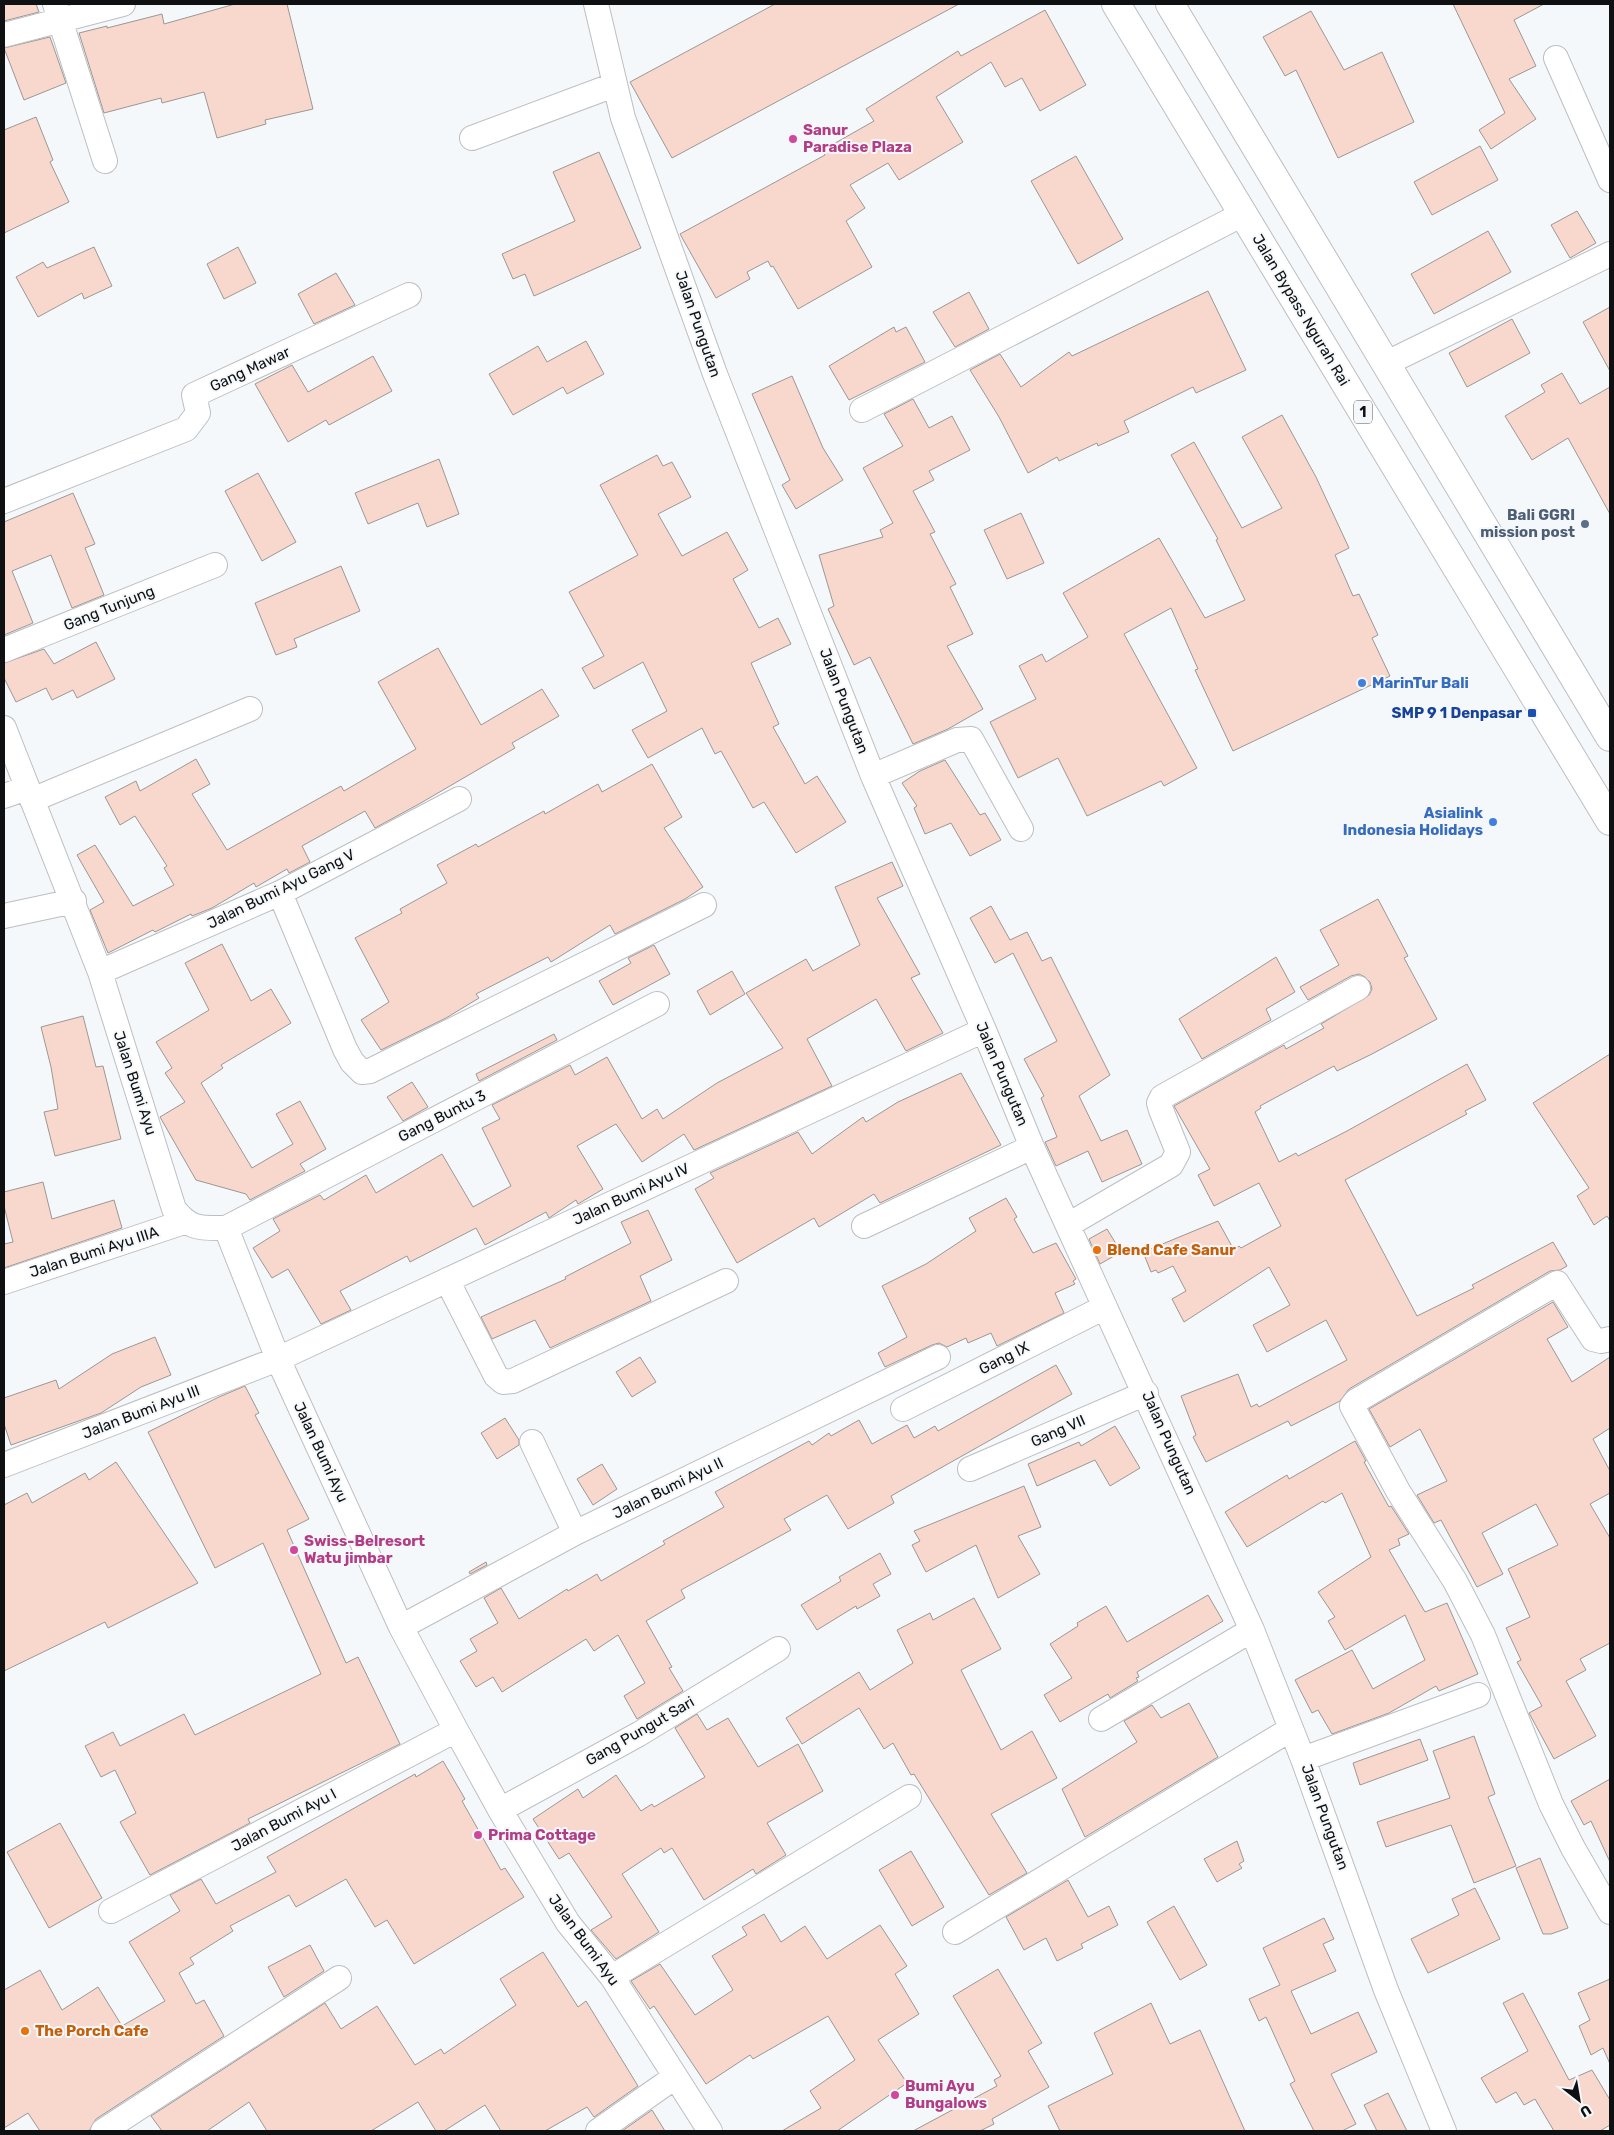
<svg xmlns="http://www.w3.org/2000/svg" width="1614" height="2135" font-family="Rubik,sans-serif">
  <rect width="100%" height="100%" fill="#f5f8fb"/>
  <!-- building -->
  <path fill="#f8d8cd" stroke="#9b9795" d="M4,4H36L39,12L4,21Z
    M235,4H287L313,109L265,120L266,124L217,138L204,92L162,103L161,98L104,113L79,33L107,26V28L162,14L164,24Z
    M775,4H959L672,158L630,82Z
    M1453,4H1544L1514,20L1536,66L1509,79L1536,119L1491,149L1479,130L1505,113Z
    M1045,10L1086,85L1040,111L1022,78L1005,87L991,62L936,97L963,142L899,180L888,163L850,185L865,208L846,221L872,267L798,309L773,266L771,267L768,261L747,272L750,279L716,298L680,234L825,155L823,150L874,121L866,109L958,51L961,56Z
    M1311,11L1344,70L1382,52L1414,122L1338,158L1296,70L1285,76L1263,37Z
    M50,37L66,83L24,100L4,48Z
    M36,117L53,160L50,162L69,202L4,233V130Z
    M1480,146L1498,180L1432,215L1414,182Z
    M599,152L641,248L534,296L525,274L513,279L502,254L575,221L553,172Z
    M1076,156L1123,239L1078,264L1031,181Z
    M1577,211L1596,243L1570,258L1551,225Z
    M1488,231L1511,272L1434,314L1411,274Z
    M94,247L112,286L84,299L82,293L38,317L16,277L43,262L47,268Z
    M238,247L256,283L224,299L207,264Z
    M336,273L355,305L314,324L298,294Z
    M1208,291L1246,370L1196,393L1193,387L1124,421L1129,432L1098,446L1097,443L1059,461L1057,457L1028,473L999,417L970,370L1000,354L1021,387L1069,352L1072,356Z
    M969,292L989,329L955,347L933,312Z
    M1610,307V371L1583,322Z
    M1512,319L1530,353L1467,387L1449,353Z
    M894,327L896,332L906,327L925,362L849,400L829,366Z
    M586,341L604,374L567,394L563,387L513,415L489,374L538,346L547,362Z
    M373,356L392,391L329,425L326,420L288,442L255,384L292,365L308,392Z
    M1562,373L1580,404L1610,387V514L1568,438L1532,460L1505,416L1545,392L1541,385Z
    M792,376L823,448L843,480L796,509L782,485L790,480L752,394Z
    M913,399L929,428L952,416L970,450L929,471L934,480L913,491L935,532L930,534L956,584L950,587L973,634L947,646L983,709L948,729L913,744L870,657L854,665L828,609L834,606L819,555L883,537L880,530L893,523L863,468L903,446L884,414Z
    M1282,415L1316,477L1349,548L1335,555L1353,596L1359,594L1378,635L1372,638L1390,676L1233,751L1195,670L1198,669L1171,608L1124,634L1197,768L1164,786L1161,781L1087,816L1058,758L1018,778L990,722L1036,699L1019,666L1042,654L1046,662L1088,637L1063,593L1159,538L1205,618L1245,600L1216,540L1218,539L1171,455L1194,442L1242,528L1282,508L1242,437Z
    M657,455L663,466L672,462L691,497L658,514L682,556L727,532L748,570L733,579L759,628L778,618L791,644L751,663L779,724L773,727L805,784L817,776L846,822L796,853L764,802L753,808L721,751L715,754L702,728L648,758L632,730L667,711L643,662L594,689L582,668L604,656L569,592L638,555L600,485Z
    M439,459L459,514L427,527L418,503L368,524L355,493Z
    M258,473L296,542L262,561L225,491Z
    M73,493L95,544L85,548L104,595L72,608L51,555L12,571L33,623L4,635V522Z
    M1021,513L1044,563L1007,579L984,530Z
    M341,566L360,611L294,639L297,647L276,655L255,603Z
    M96,642L115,679L77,698L73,690L52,700L46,688L16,702L4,678V663L44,649L54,664Z
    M438,648L481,725L542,689L559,716L512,743L515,748L419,804L375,828L365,811L302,846L310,862L289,873L287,869L256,887L254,883L212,908L192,916L191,914L155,932L153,930L108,953L90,910L104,902L77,855L95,845L133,906L174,885L164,868L167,866L135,816L120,825L105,797L136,781L140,791L196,759L210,784L192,794L227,850L341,786L344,791L416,749L378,682Z
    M945,760L980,815L985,813L1001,840L970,856L951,823L925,834L914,808L917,806L902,783L920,771Z
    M652,764L682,817L664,828L703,887L685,899L615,934L610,925L551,962L548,957L476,994L479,998L446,1018L381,1050L361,1020L389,1002L355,938L402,913L400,909L447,883L437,865L476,844L478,847L544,811L545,814L598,784L602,792Z
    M892,862L903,886L877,898L920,974L911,978L943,1033L906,1051L876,999L807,1039L832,1086L694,1150L684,1134L642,1162L616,1124L577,1146L603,1189L578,1204L576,1200L549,1218L546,1212L485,1245L476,1228L410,1262L407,1256L340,1291L351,1310L321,1324L288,1269L272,1278L253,1248L280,1231L273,1219L320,1195L324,1200L366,1175L376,1193L442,1154L473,1207L511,1186L482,1128L500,1119L492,1105L570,1065L575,1075L607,1057L642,1119L657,1109L663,1119L717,1083L783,1048L746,993L806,959L813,971L860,945L835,887Z
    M1378,899L1408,956L1404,958L1437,1019L1372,1054L1337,1071L1334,1066L1260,1106L1261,1108L1255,1112L1279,1162L1296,1153L1298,1156L1347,1131L1467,1064L1486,1100L1465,1111L1467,1114L1345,1180L1417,1316L1474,1288L1472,1285L1553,1242L1567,1266L1560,1270L1550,1271L1349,1389L1340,1401L1291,1426L1288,1421L1206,1462L1193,1437L1196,1435L1181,1396L1238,1374L1251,1407L1257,1404L1259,1407L1347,1360L1326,1320L1267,1352L1253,1325L1290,1305L1269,1267L1184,1322L1172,1299L1186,1291L1173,1266L1158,1273L1156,1270L1151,1272L1143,1252L1218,1221L1234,1250L1239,1246L1241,1248L1281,1226L1259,1183L1214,1206L1198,1175L1210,1169L1174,1106L1284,1045L1286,1049L1324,1028L1321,1024L1369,995L1372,989L1370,982L1365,977L1359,974L1351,976L1308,1000L1300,987L1339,965L1320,930Z
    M991,906L1010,940L1027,932L1042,961L1051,957L1110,1075L1079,1096L1101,1141L1127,1130L1142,1164L1102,1182L1088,1151L1056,1166L1045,1142L1057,1137L1041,1098L1044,1096L1024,1059L1057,1041L1013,953L995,963L970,918Z
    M222,944L251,1001L271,989L291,1023L221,1065L223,1068L201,1083L252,1168L293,1144L276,1114L300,1101L326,1149L300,1164L305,1171L250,1200L246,1194L196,1180L160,1117L185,1102L165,1073L172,1068L156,1042L209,1010L185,963Z
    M654,945L670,974L613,1005L599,981L631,963L628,958Z
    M1276,957L1295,992L1266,1009L1271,1020L1202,1059L1179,1019Z
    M732,971L745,994L710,1015L697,991Z
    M83,1016L96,1067L103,1066L121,1139L55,1156L44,1112L58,1109L51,1067L41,1027Z
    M554,1034L557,1040L479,1081L476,1074Z
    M1610,1054V1221L1607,1216L1594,1225L1577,1196L1589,1188L1533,1103Z
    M961,1073L1001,1145L880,1203L874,1194L819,1227L814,1218L737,1263L695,1189L714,1178L710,1173L798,1132L812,1154L863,1117L866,1122L898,1102Z
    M412,1082L428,1107L403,1121L387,1097Z
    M43,1182L52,1219L114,1200L122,1228L4,1268V1244L13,1242L4,1206V1192Z
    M1006,1198L1017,1217L1014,1219L1033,1253L1056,1243L1076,1279L1073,1281L1075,1284L1055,1293L1064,1313L997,1346L991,1333L968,1343L966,1338L947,1347L939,1343L932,1345L885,1367L878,1353L907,1337L882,1286L926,1264L976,1231L969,1218Z
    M648,1210L672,1260L640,1276L651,1301L550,1348L535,1320L492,1339L481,1317L566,1279L565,1277L631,1243L621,1222Z
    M1107,1229L1121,1252L1100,1264L1089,1239Z
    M1553,1302L1568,1327L1547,1339L1572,1382L1610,1357V1428L1593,1439L1610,1471V1493L1590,1504L1610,1538V1643L1580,1659L1586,1670L1566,1681L1596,1736L1554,1759L1529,1713L1542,1706L1517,1662L1521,1660L1506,1628L1530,1617L1508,1569L1558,1545L1536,1504L1482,1533L1503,1574L1477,1587L1441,1520L1434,1523L1417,1495L1447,1481L1420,1429L1390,1447L1369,1409Z
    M155,1337L171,1375L141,1387L101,1413L11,1445L4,1424V1398L56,1380L59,1389L112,1354Z
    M640,1357L656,1382L632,1397L616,1372Z
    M1056,1365L1072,1394L891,1496L894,1503L848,1529L827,1495L784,1519L791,1530L681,1590L685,1598L646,1621L672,1667L669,1668L683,1691L637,1719L624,1696L645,1683L618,1635L594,1651L586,1639L502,1692L493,1677L476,1687L460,1661L477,1651L470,1639L498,1623L484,1598L501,1588L519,1619L567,1589L568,1591L597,1574L601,1581L665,1544L663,1541L724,1507L715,1492L809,1441L812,1445L829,1433L831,1436L859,1420L872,1444L907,1425L914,1438L935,1426L938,1431Z
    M245,1386L259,1413L255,1415L309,1519L287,1530L346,1663L358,1657L400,1744L248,1819L250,1823L150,1875L120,1822L136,1813L115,1770L101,1777L85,1746L113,1732L120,1746L184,1714L195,1735L321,1674L263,1543L215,1568L148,1432L219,1397Z
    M505,1418L519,1440V1445L497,1459L481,1433Z
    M1115,1426L1140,1468L1110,1486L1095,1460L1037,1486L1028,1464L1079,1442L1081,1446Z
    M1355,1441L1366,1461L1364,1462L1389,1507L1391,1506L1409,1534L1398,1539L1400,1545L1389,1550L1425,1612L1447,1603L1478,1674L1439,1691L1436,1686L1389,1713L1332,1734L1318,1710L1312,1713L1295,1680L1352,1650L1373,1689L1425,1660L1405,1615L1345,1650L1328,1621L1335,1617L1318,1592L1371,1557L1342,1493L1325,1503L1323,1501L1247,1547L1225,1512L1287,1475L1289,1479Z
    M116,1462L198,1583L108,1628L105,1622L4,1671V1505L27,1493L32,1503L85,1473L89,1480Z
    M602,1464L617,1489L593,1505L577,1479Z
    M1024,1486L1041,1527L1018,1536L1040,1574L998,1598L976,1545L926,1572L912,1545L920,1541L914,1531Z
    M880,1553L891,1574L873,1584L880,1596L857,1609L856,1606L817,1630L801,1605L841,1581L839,1577Z
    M486,1562L487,1565L470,1574L469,1572Z
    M1208,1595L1223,1621L1137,1672L1139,1677L1136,1678L1138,1681L1110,1698L1108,1694L1060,1722L1044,1695L1072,1678L1050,1644L1078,1626L1077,1623L1106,1606L1127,1642Z
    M974,1598L1001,1649L961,1670L1001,1750L1032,1731L1057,1778L991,1814L1027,1873L989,1895L914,1774L911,1775L893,1743L884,1749L859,1708L802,1744L786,1718L859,1672L870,1690L913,1663L897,1630L930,1613L933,1620Z
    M1189,1703L1218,1757L1085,1837L1062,1789L1137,1742L1124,1721L1152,1705L1161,1718Z
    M697,1714L707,1730L728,1718L758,1767L798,1744L823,1791L767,1823L786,1855L756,1874L753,1869L704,1900L672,1848L664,1853L661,1848L622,1874L659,1932L616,1959L591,1930L612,1917L569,1853L559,1859L533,1819L578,1789L583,1798L616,1775L641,1811L652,1804L654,1807L705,1777L675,1728Z
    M1474,1736L1495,1794L1488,1797L1516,1866L1474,1883L1451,1825L1386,1847L1377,1822L1450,1798L1433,1751Z
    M1420,1739L1428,1760L1360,1785L1353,1763Z
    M443,1761L465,1799L462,1801L501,1870L505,1868L524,1897L414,1964L387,1920L375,1927L346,1879L296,1907L289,1895L230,1926L233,1931L190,1958L194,1964L179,1973L196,2004L204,2000L224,2036L96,2119L89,2131H40L28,2113L4,2128V1990L40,1970L62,2010L98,1987L122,2026L165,2001L129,1942L180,1911L170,1895L201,1879L216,1904L276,1872L267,1857L415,1774L416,1777Z
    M1610,1779V1862L1591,1821L1584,1825L1571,1801Z
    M60,1823L102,1898L49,1928L7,1852Z
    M1237,1841L1244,1861L1239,1864L1242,1868L1217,1882L1204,1859Z
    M911,1851L944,1907L912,1926L879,1870Z
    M1540,1858L1568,1928L1551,1934H1543L1516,1868Z
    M1068,1880L1088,1917L1109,1906L1118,1925L1081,1944L1083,1948L1057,1961L1046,1938L1024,1950L1006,1917Z
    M1475,1888L1500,1939L1428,1973L1411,1939L1459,1915L1452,1899Z
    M1174,1906L1207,1965L1180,1980L1147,1922Z
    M764,1914L781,1942L805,1926L827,1959L880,1925L907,1966L895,1974L919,2014L878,2040L907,2083L837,2131H782L821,2108L810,2091L855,2060L828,2016L753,2059L750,2055L706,2084L654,2006L650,2009L631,1981L660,1964L695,2015L733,1990L712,1956L747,1935L742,1927Z
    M1324,1918L1334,1939L1323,1944L1336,1971L1291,1991L1311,2034L1358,2012L1377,2052L1331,2074L1356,2124L1342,2131H1314L1290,2084L1295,2081L1266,2017L1259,2021L1249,1999L1280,1985L1263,1948Z
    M310,1945L324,1971L284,1997L268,1967Z
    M543,1952L578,2007L586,2001L638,2086L594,2117L587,2107L545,2131H501L485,2105L444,2131H436L418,2102L371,2131H267L249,2102L207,2131H162L151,2116L325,2003L341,2029L377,2006L415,2065L441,2049L444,2054L516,2005L500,1979Z
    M998,1969L1042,2043L1028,2051L1049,2087L992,2119L994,2124L980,2131H913L997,2086L994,2080L1001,2076L953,1996Z
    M1610,1979V2064L1603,2048L1591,2055L1579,2026L1590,2020L1578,1993Z
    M1523,1993L1569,2080L1592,2070L1610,2100V2125L1600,2131H1554L1535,2099L1524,2105L1516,2092L1496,2103L1481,2078L1528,2051L1503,2003Z
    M1151,2003L1170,2044L1200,2030L1245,2131H1060L1048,2106L1113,2074L1094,2033Z
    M1388,2093L1407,2131H1377L1364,2105Z
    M652,2110L665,2131H622Z"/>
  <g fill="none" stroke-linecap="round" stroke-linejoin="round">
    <!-- street casing -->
    <g stroke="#bcbfc2" stroke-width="26">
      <path id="street" d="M55,4L105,161
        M596,4L623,118L715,374L873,776L984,1030L1032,1147L1252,1630L1303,1759L1386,1990L1444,2131
        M4,35L123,4
        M1556,58L1610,180
        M472,138L614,85
        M1385,364L1610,254
        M862,410L1243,214
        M4,501L186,429L198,413L194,395L409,295
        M4,650L215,565
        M4,728L100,972L174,1209C190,1230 201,1228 226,1228L278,1359L401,1627L456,1730L500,1810L568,1923L612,1977L710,2131
        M873,776L957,740L971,739L1021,829
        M4,796L27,788
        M32,800L250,709
        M280,893L345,1049L352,1062L362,1072L370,1071L704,905
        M4,916L74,901
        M100,972L280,893L459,799
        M1068,1225L1171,1165L1178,1152L1161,1110L1159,1103L1162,1097L1358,988
        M864,1226L1032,1147
        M226,1228L657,1004
        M447,1280L496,1376L503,1382L513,1381L726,1281
        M4,1282L184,1222
        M1610,1339L1601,1341L1593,1339L1557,1283L1356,1401L1352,1406L1398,1491L1455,1581L1483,1635L1551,1804L1573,1848L1610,1912
        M903,1409L1105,1307
        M532,1442L575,1533
        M4,1465L278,1359L984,1030
        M970,1469L1146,1393
        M401,1627L575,1533L938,1357
        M1101,1719L1252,1630
        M1303,1759L1478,1695
        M500,1810L639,1734L778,1649
        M111,1911L456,1730
        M955,1932L1291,1729
        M612,1977L909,1797
        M103,2131L339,1978
        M598,2131L675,2077"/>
    </g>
    <!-- highway casing -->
    <g stroke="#bcbfc2" stroke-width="30">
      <path id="highway" d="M1116,4L1610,821
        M1170,4L1610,737"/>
    </g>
    <!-- street -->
    <use href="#street" stroke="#fff" stroke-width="24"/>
    <!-- highway -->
    <use href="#highway" stroke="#fff" stroke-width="28"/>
  </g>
  <!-- markers -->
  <g fill="#d1479c" stroke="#f5f8fb" stroke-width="2">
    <circle cx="793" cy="139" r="5"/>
    <circle cx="294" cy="1550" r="5"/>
    <circle cx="478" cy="1835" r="5"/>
    <circle cx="895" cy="2095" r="5"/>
  </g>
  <circle fill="#5c6f8a" stroke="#f5f8fb" stroke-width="2" cx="1585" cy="524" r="5"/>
  <g fill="#3f7fe0" stroke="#f5f8fb" stroke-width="2">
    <circle cx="1362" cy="683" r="5"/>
    <circle cx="1493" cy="822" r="5"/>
  </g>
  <rect fill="#1a4fb4" stroke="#f5f8fb" stroke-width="2" x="1527" y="708" width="10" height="10" rx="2.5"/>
  <g fill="#e8710a" stroke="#f5f8fb" stroke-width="2">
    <circle cx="1097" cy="1250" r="5"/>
    <circle cx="25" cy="2031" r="5"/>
  </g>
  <g text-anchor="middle" stroke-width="4" stroke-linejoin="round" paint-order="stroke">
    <!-- shield labels -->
    <rect fill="#f5f8fb" stroke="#545657" stroke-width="1" x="1354" y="400.5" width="18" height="23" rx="4"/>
    <g font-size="14" font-weight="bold" fill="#0f1011">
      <text x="1363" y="417">1</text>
    </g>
    <!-- hotel labels -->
    <g font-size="15" font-weight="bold" fill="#b23c85" stroke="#f5f8fb" text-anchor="start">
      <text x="803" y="135">Sanur<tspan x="803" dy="17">Paradise Plaza</tspan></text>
      <text x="304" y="1546">Swiss-Belresort<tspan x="304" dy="17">Watu jimbar</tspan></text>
      <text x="488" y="1840">Prima Cottage</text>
      <text x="905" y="2091">Bumi Ayu<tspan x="905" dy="17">Bungalows</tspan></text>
    </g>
    <!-- street labels -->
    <g font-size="15" fill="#0f1011" stroke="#f5f8fb">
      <text transform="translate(1301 310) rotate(59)" y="5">Jalan Bypass Ngurah Rai</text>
      <text transform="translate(698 324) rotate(71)" y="5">Jalan Pungutan</text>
      <text transform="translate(250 369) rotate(-25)" y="5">Gang Mawar</text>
      <text transform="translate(109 608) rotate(-22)" y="5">Gang Tunjung</text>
      <text transform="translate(844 701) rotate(69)" y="5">Jalan Pungutan</text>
      <text transform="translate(281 889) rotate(-26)" y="5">Jalan Bumi Ayu Gang V</text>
      <text transform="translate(1002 1074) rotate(67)" y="5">Jalan Pungutan</text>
      <text transform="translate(135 1083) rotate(72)" y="5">Jalan Bumi Ayu</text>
      <text transform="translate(442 1116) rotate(-27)" y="5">Gang Buntu 3</text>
      <text transform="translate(631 1194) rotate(-25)" y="5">Jalan Bumi Ayu IV</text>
      <text transform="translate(94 1252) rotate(-18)" y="5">Jalan Bumi Ayu IIIA</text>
      <text transform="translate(1004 1358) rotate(-27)" y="5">Gang IX</text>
      <text transform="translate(141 1412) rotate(-21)" y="5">Jalan Bumi Ayu III</text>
      <text transform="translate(1058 1431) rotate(-24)" y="5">Gang VII</text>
      <text transform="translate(1169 1443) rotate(66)" y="5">Jalan Pungutan</text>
      <text transform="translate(321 1452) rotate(65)" y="5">Jalan Bumi Ayu</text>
      <text transform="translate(668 1488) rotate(-26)" y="5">Jalan Bumi Ayu II</text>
      <text transform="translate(640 1731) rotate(-30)" y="5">Gang Pungut Sari</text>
      <text transform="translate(1325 1817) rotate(70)" y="5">Jalan Pungutan</text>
      <text transform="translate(284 1820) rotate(-28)" y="5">Jalan Bumi Ayu I</text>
      <text transform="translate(584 1940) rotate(54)" y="5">Jalan Bumi Ayu</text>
    </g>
    <!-- service labels -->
    <g font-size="15" font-weight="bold" fill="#4e5e75" stroke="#f5f8fb" text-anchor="end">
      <text x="1575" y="520">Bali GGRI<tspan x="1575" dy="17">mission post</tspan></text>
    </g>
    <!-- shop labels -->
    <g font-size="15" font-weight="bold" fill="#366cbe" stroke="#f5f8fb" text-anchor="start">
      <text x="1372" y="688">MarinTur Bali</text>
      <text x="1483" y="818" text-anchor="end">Asialink<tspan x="1483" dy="17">Indonesia Holidays</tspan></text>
    </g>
    <!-- transit labels -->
    <g font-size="15" font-weight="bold" fill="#164399" stroke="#f5f8fb" text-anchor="end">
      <text x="1522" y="718">SMP 9 1 Denpasar</text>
    </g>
    <!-- food labels -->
    <g font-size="15" font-weight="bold" fill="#c56008" stroke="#f5f8fb" text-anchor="start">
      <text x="1107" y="1255">Blend Cafe Sanur</text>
      <text x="35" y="2036">The Porch Cafe</text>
    </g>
  </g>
  <!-- border -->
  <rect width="1614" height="2135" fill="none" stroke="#0f1011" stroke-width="10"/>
  <!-- north arrow -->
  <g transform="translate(1579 2100) rotate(149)" stroke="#f5f8fb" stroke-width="4" paint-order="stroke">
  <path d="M0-4L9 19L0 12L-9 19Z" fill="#0f1011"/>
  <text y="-8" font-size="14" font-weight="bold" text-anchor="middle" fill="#0f1011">U</text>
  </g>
</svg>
